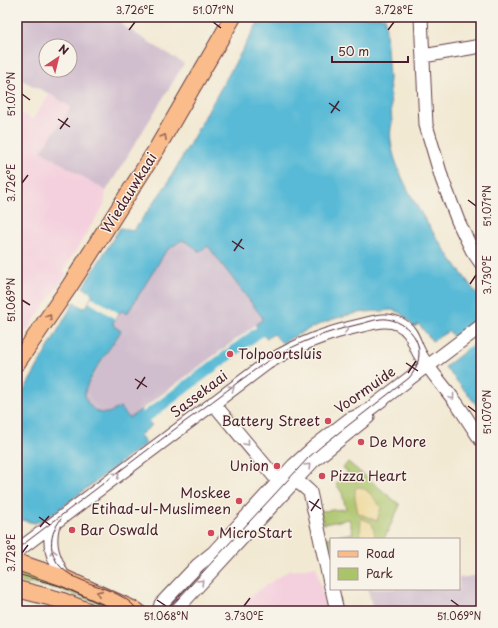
<svg xmlns="http://www.w3.org/2000/svg" width="498" height="628" font-family="'Playpen Sans',sans-serif">
  <rect width="100%" height="100%" fill="#f7f3e8"/>
  <filter id="ink" filterUnits="userSpaceOnUse"><feTurbulence type="fractalNoise" baseFrequency=".025" numOctaves="2"/><feDisplacementMap in="SourceGraphic" scale="8" xChannelSelector="R" yChannelSelector="G"/><feConvolveMatrix kernelMatrix="1 2 1 2 8 2 1 2 1" color-interpolation-filters="sRGB"/></filter>
  <filter id="wash" filterUnits="userSpaceOnUse"><feTurbulence type="fractalNoise" baseFrequency=".012" numOctaves="4" result="noise"/><feDisplacementMap in="SourceGraphic" scale="16" xChannelSelector="R" yChannelSelector="G"/><feGaussianBlur stdDeviation="0.9" result="paint"/><feColorMatrix in="noise" values="0 0 0 0 0 0 0 0 0 0 0 0 0 0 0 0 0 1.4 0 .05"/><feComposite in="paint" operator="in"/></filter>
  <g filter="url(#wash)">
    <rect width="100%" height="100%" fill="#f2e9d3"/>
    <!-- built -->
    <path fill="#f4cfdd" d="M50,94L71,107L41,151L106,191L104,205L63,271L67,274L17,344V112L33,119Z
      M316,566L326,611H238L250,596L291,569L292,571Z"/>
    <!-- industrial -->
    <path fill="#d0bdcd" fill-rule="evenodd" d="M17,17H126L122,25L184,64L106,191L41,151L71,107L50,94L17,78ZM46,46H70V70H46Z
      M182,240L193,246L208,245L262,317V320L130,418H128L120,407L110,412L104,414L100,413L92,408L89,405L85,395L88,385L100,364L121,331L114,326L113,322L120,312L122,311L127,314L166,251Z
      M481,575V611H373L368,589H459V578Z"/>
    <!-- green -->
    <path fill="#aac46a" stroke="#7a724a" d="M348,462L400,505L384,539H331V550H329L326,538L353,533L349,519L324,524L320,511L346,509L342,493L336,484L348,472L343,468Z
      M17,572L61,585L123,611H113L82,597L59,589L17,582Z"/>
    <!-- sand -->
    <path fill="#eeda9e" stroke="#9c7c64" d="M358,487C367,487 375,500 381,507L377,521L358,513L355,498V489Z
      M361,518L372,523L375,535L373,539H362L360,537Z"/>
    <!-- water -->
    <path fill="#58bad6" stroke="#516c80" d="M261,17H385L392,123C379,168 455,263 481,300V313L477,317L481,323V410L445,367L464,352L449,331L432,341L419,324L414,327C409,321 403,314 396,311C392,309 385,311 381,311C342,312 315,325 282,343L274,334L267,338L258,332L256,324L262,320V317L208,246L198,252L193,246L182,240L166,251L127,314L122,311L120,312L113,322L114,326L121,331C113,344 86,380 85,393C85,401 90,407 96,411C105,416 112,412 120,407L129,418L141,410L143,419L152,425L140,435L146,443L49,517L35,523L17,519V403L74,302L83,308L87,306L93,294L83,287L120,228L134,230L167,184Z"/>
    <!-- pier -->
    <path fill="#f2e9d3" d="M92,297L119,313L115,319L89,302Z
      M481,316L479,317L481,319V338L449,362L462,352L451,338Z"/>
    <g fill="none" stroke-linecap="round" stroke-linejoin="round">
      <!-- canal -->
      <path stroke="#58bad6" stroke-width="11" d="M131,428L271,323"/>
    </g>
  </g>
  <g filter="url(#ink)">
    <g fill="none" stroke-linecap="round" stroke-linejoin="round">
      <!-- minor casing -->
      <g stroke="#633d44" stroke-width="15">
        <path id="minor" d="M421,17L426,125L442,179L458,221L472,250L481,263
          M423,56L481,46
          M213,403L279,482L284,487
          M294,481L302,485L310,492L331,587
          M53,524C47,546 54,559 64,578
          M17,551L267,363C300,343 327,333 363,325C376,322 387,318 399,324C414,331 413,344 421,356C430,371 443,385 454,400C464,413 472,427 481,440
          M332,589L337,611
          M159,611L161,604L198,565L214,552L294,465L314,447L350,419L363,414L422,369L428,366L481,326
          M175,611L313,461L368,417"/>
      </g>
      <!-- major casing -->
      <g stroke="#633d44" stroke-width="18">
        <path id="major" d="M17,363L69,287L156,150L233,17
          M17,562L64,578L137,611
          M17,589L60,600L88,611"/>
      </g>
      <!-- minor -->
      <use href="#minor" stroke="#fff" stroke-width="13"/>
      <!-- major -->
      <use href="#major" stroke="#fabc8b" stroke-width="16"/>
      <!-- tram -->
      <path stroke="#4a1f2b" stroke-width="1" d="M61,519C54,528 50,538 52,550C59,588 119,581 138,611
        M17,549C72,507 128,465 183,423C203,409 222,394 241,380C251,373 261,365 271,359C301,341 326,332 360,324C369,322 378,318 387,319C401,321 414,331 418,345C421,357 417,369 409,378L323,445L309,457L167,611
        M17,574L60,586L119,611"/>
    </g>
    <!-- one-way arrows -->
    <defs><path id="oneway-chevron" d="M-2-3.5L2.5 0L-2 3.5" fill="none" stroke-width="1.6" stroke-linecap="round" stroke-linejoin="round"/></defs>
    <g stroke="#996656">
      <use href="#oneway-chevron" transform="translate(164 137) rotate(-60)"/>
      <use href="#oneway-chevron" transform="translate(49 317) rotate(-56)"/>
      <use href="#oneway-chevron" transform="translate(99 593) rotate(-156)"/>
    </g>
    <g stroke="#ae9aa0">
      <use href="#oneway-chevron" transform="translate(346 329) rotate(-14)"/>
      <use href="#oneway-chevron" transform="translate(232 388) rotate(-36)"/>
      <use href="#oneway-chevron" transform="translate(452 397) rotate(53)"/>
      <use href="#oneway-chevron" transform="translate(247 443) rotate(50)"/>
      <use href="#oneway-chevron" transform="translate(308 466) rotate(-46)"/>
      <use href="#oneway-chevron" transform="translate(117 475) rotate(-37)"/>
      <use href="#oneway-chevron" transform="translate(53 552) rotate(-104)"/>
      <use href="#oneway-chevron" transform="translate(201 582) rotate(-47)"/>
    </g>
  </g>
  <!-- ticks -->
  <path fill="none" stroke="#4a1f2b" stroke-width="1.5" d="M213,22L221,28M129,30L135,22M388,30L394,22M22,94L30,100M329,103L340,111M331,113L339,101M58,119L70,127M60,129L68,118M22,183L28,175M468,200L476,206M232,241L244,249M234,251L242,239M470,284L476,275M22,300L30,305M406,363L418,371M408,373L416,361M135,379L147,387M137,389L145,377M468,406L476,412M309,501L321,509M311,511L319,499M39,517L50,525M40,527L49,516M22,553L28,545M157,600L166,606M451,600L459,606M244,606L250,598"/>
  <!-- markers -->
  <g fill="#d1495b" stroke="#f7f3e8" stroke-width="1.5">
    <circle cx="230" cy="354" r="4"/>
    <circle cx="328" cy="421" r="4"/>
    <circle cx="361" cy="442" r="4"/>
    <circle cx="277" cy="466" r="4"/>
    <circle cx="322" cy="476" r="4"/>
    <circle cx="239" cy="501" r="4"/>
    <circle cx="72" cy="530" r="4"/>
    <circle cx="211" cy="533" r="4"/>
  </g>
  <g text-anchor="middle" stroke-width="3" stroke-linejoin="round" paint-order="stroke">
    <!-- street labels -->
    <g font-size="14" fill="#4a1f2b" stroke="#f7f3e8">
      <text transform="translate(129 193) rotate(-58)" y="5">Wiedauwkaai</text>
      <text transform="translate(365 390) rotate(-35)" y="5">Voormuide</text>
      <text transform="translate(199 394) rotate(-37)" y="5">Sassekaai</text>
    </g>
    <!-- poi labels -->
    <g font-size="14" fill="#4a1f2b" stroke="#f7f3e8" text-anchor="start">
      <text x="238" y="359">Tolpoortsluis</text>
      <text x="320" y="426" text-anchor="end">Battery Street</text>
      <text x="369" y="447">De More</text>
      <text x="269" y="471" text-anchor="end">Union</text>
      <text x="330" y="481">Pizza Heart</text>
      <text x="231" y="498" text-anchor="end">Moskee<tspan x="231" dy="16">Etihad-ul-Muslimeen</tspan></text>
      <text x="80" y="535">Bar Oswald</text>
      <text x="219" y="538">MicroStart</text>
    </g>
  </g>
  <!-- margin -->
  <rect width="498" height="628" fill="none" stroke="#f7f3e8" stroke-width="44"/>
  <!-- legend -->
  <rect x="330" y="538" width="130" height="52" fill="#f7f3e8" stroke="#b29e9c"/>
  <rect x="338" y="551" width="20" height="6" fill="#fabc8b" stroke="#b29e9c"/>
  <text x="366" y="558" font-size="12" fill="#4a1f2b">Road</text>
  <rect x="338" y="568" width="20" height="12" fill="#aac46a" stroke="#b29e9c"/>
  <text x="366" y="578" font-size="12" fill="#4a1f2b">Park</text>
  <!-- north arrow -->
  <g transform="translate(58 58) rotate(35)"><circle r="19" fill="#f7f3e8" stroke="#b29e9c"/>
  <path d="M0-3L7 15L0 10L-7 15Z" fill="#d1495b"/>
  <text y="-6" font-size="11" font-weight="bold" text-anchor="middle" fill="#4a1f2b">N</text>
  </g>
  <!-- scale -->
  <path d="M332 56v6h76v-6" fill="none" stroke="#4a1f2b" stroke-width="2"/>
  <text x="338" y="56" font-size="12" fill="#4a1f2b" stroke="#f7f3e8" stroke-width="3" paint-order="stroke">50 m</text>
  <rect x="22" y="22" width="454" height="584" fill="none" stroke="#4a1f2b" stroke-width="1.5"/>
  <g font-size="10" text-anchor="middle" fill="#4a1f2b">
    <text x="135" y="14">3.726°E</text>
    <text x="213" y="14">51.071°N</text>
    <text x="394" y="14">3.728°E</text>
    <text transform="translate(11 94) rotate(-90)" y="4">51.070°N</text>
    <text transform="translate(11 183) rotate(-90)" y="4">3.726°E</text>
    <text transform="translate(487 206) rotate(-90)" y="4">51.071°N</text>
    <text transform="translate(487 275) rotate(-90)" y="4">3.730°E</text>
    <text transform="translate(11 300) rotate(-90)" y="4">51.069°N</text>
    <text transform="translate(487 412) rotate(-90)" y="4">51.070°N</text>
    <text transform="translate(11 553) rotate(-90)" y="4">3.728°E</text>
    <text x="166" y="620">51.068°N</text>
    <text x="244" y="620">3.730°E</text>
    <text x="459" y="620">51.069°N</text>
  </g>
</svg>
